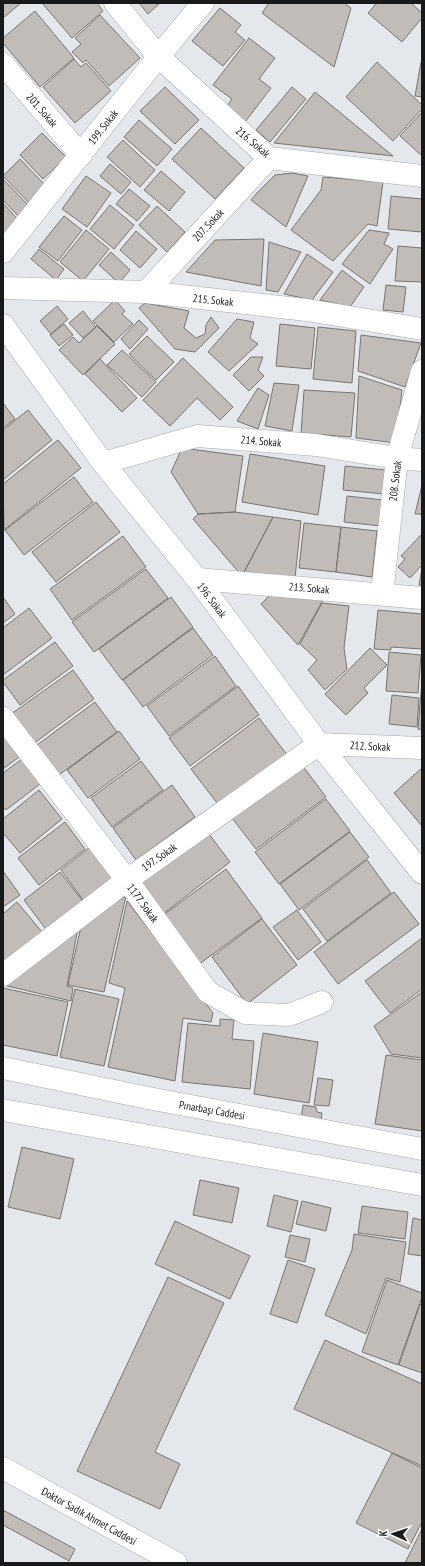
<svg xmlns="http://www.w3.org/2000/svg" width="425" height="1566" font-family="'PT Sans Narrow',sans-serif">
  <rect width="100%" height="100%" fill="#e4e8ed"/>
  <!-- building -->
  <path fill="#c1bcb7" stroke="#797571" d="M3,3H21L3,18Z
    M42,3H97L103,11L72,38Z
    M139,3H160L148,14Z
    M269,3H344L351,8L334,67L262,13Z
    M377,3H411L422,13V18L402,42L368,13Z
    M220,8L241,25L235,32L245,40L223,66L192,41Z
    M35,11L74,58L40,87L3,43V38Z
    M100,15L140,58L109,86L86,60L83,63L72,52L81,44L75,38Z
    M249,38L275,58L259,79L271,88L245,122L226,107L232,99L213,85Z
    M74,59L81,67L86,63L111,91L75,123L43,87Z
    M377,62L422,105V109L393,141L346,97Z
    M421,62H422V97L415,96Z
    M165,87L199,120L175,144L140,111Z
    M292,87L306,99L270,142L256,130Z
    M315,92L393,156L274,143Z
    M422,112V156L400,136Z
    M139,120L172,149L157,166L124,137Z
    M201,128L244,168L215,199L172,159Z
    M42,133L66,157L43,179L20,155Z
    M123,140L155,170L140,187L107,157Z
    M20,159L47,187L30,204L3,176Z
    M110,164L131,182L121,194L100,176Z
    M161,171L185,192L169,211L144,190Z
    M292,173L308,176L286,227L251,200L257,193L275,175Z
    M86,176L111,193L87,227L62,209Z
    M323,177L383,182L377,226L368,224L333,261L291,230L321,190Z
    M3,179L29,206L18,216L3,200Z
    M129,189L150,206L137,221L116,204Z
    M391,196L422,199V232L388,229Z
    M3,203L19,221L3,236Z
    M110,205L134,225L114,249L90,229Z
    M157,206L185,232L167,252L139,225Z
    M64,216L82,230L58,261L39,247Z
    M86,230L109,249L83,281L60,262Z
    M369,230L389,233L384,244L393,249L370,284L342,264Z
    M136,231L157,249L140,268L120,250Z
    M264,239L261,286L186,272L215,240Z
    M269,242L301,252L278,292L266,290Z
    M398,246L422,248V282L395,281Z
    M39,249L64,269L56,280L31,259Z
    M111,252L130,270L119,283L99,265Z
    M307,254L333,272L312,300L284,294Z
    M342,270L364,287L350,307L320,300Z
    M386,285L406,287L403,312L383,310Z
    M115,300L125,311L122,314L133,324L114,342L93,321Z
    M145,303L189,311L184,328L196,338L205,334L206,325L211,317L219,328L195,352L175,349L139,308Z
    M57,306L68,319L51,334L40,321Z
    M83,311L96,327L83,338L69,323Z
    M237,319L254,322L250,338L258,344L229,371L208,352Z
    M139,320L148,329L130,349L121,339Z
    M64,324L73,335L59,346L50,335Z
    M280,324L315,328L311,369L276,366Z
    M97,326L115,344L83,375L59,350L73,337L79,343Z
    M318,327L356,331L352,383L313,379Z
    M361,335L421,343L405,387L358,371Z
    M147,336L174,362L156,380L129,354Z
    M122,350L156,382L142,397L107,365Z
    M251,357H263L258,370L264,376L249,391L233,375Z
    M183,358L233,407L220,420L197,398L170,426L143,400Z
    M100,359L137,398L122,412L85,374Z
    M359,376L402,390L396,443L356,438Z
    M274,383L299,385L292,431L265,426Z
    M258,388L269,395L258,429L237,421Z
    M304,390L355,393L351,437L301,433Z
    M3,403L15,419L3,428Z
    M28,410L52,440L3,480V430Z
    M58,440L81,468L4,530L3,484Z
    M182,448L243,456L235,512L198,514L171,472Z
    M250,454L325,466L318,515L242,502Z
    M345,466L386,470L384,494L343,490Z
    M74,477L93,502L24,555L5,530Z
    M422,485V514H415Z
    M347,496L384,500L381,526L344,522Z
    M96,502L120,532L56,582L32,552Z
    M235,512L273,517L242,576L193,519L198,514Z
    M273,517L301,521L295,578L242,576Z
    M304,523L341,527L336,572L299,568Z
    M341,527L377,531L372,577L336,572Z
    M422,534V565L410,578L398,567L405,559L401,556Z
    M123,536L146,567L72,620L50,589Z
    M422,568V585H419Z
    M146,569L168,598L94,652L72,622Z
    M271,594L323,600L298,645L261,604Z
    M3,597L15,614L3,623Z
    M171,597L193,627L122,680L99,649Z
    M322,603L349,606L344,648L347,669L325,690L308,670L317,660L300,644Z
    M29,608L52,638L3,675V628Z
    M378,610L422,614V649L391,647V650L374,649Z
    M193,628L213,655L143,707L123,680Z
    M55,642L73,666L20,705L3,682V680Z
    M370,648L387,665L364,688L368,693L346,715L325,694Z
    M389,652L421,655L418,693L386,691Z
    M215,656L236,686L169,736L147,706Z
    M73,670L94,699L33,744L11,714Z
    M422,680V730L418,729Z
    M238,686L259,715L190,766L169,738Z
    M392,695L419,698L417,727L389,724Z
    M95,702L117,732L59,775L37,745Z
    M259,718L288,756L220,807L191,769Z
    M119,731L140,759L88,798L67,770Z
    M3,735L19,757L3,769Z
    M22,759L40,784L6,810L3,807V773Z
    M141,761L163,790L112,827L91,798Z
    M302,765L326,797L256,849L232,818Z
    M422,768V826L394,793Z
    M172,785L195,817L136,860L113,828Z
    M39,790L62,819L20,853L3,833V819Z
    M326,799L350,831L279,884L255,852Z
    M65,822L85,849L39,885L18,858Z
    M206,830L230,862L163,914L139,882Z
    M350,832L369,857L299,910L280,884Z
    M90,847L115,882L86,904L61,870Z
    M367,860L391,893L327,941L303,909Z
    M226,869L262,918L198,965L162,916Z
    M3,871L20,895L3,907Z
    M60,872L85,904L48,932L24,900Z
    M394,892L419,924L338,984L314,952Z
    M126,896L104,992L68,985L82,922Z
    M127,901L213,1013L211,1022L183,1018L175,1081L108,1067L125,988L109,983Z
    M17,902L42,932L3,966V914Z
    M297,910L321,942L298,960L273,927Z
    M262,919L297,965L247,1004L212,957Z
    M79,923L67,986L73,988L71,1001L3,985Z
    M422,938V989L390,1013L365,981Z
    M3,988L68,1002L57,1056L3,1045Z
    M75,989L119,999L104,1066L60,1057Z
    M422,992V1058L391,1054L374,1026Z
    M220,1019L234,1020L232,1039L254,1041L250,1089L182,1082L188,1023L220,1026Z
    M263,1033L318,1042L309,1103L254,1094Z
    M386,1055L422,1060V1131L375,1124Z
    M318,1078L333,1080L329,1106L314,1105Z
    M303,1105L316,1107L317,1112L322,1113L321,1122L301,1119Z
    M22,1147L74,1159L60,1219L8,1207Z
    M200,1180L239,1188L232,1223L193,1215Z
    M274,1195L298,1201L291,1232L267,1226Z
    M302,1201L331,1208L326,1231L296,1224Z
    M362,1206L408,1212L405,1239L358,1233Z
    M413,1218L422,1220V1256L408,1254Z
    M175,1221L250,1256L230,1299L155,1264Z
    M354,1234L406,1242L400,1282L386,1278L366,1334L325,1315L352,1250Z
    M290,1235L310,1239L305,1262L285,1257Z
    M288,1260L315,1269L297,1323L270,1314Z
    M168,1277L224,1303L155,1452L180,1464L160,1509L77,1471Z
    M387,1280L422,1293V1297L398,1365L362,1352Z
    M420,1304L422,1305V1373L399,1365Z
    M325,1340L422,1384V1466L294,1409Z
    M392,1453L422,1468V1522L408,1549L356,1523Z
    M3,1510L75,1549L69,1561L3,1525Z
    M422,1529V1563H405Z"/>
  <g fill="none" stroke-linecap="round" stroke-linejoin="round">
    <!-- street casing -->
    <g stroke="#a6a9af" stroke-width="23">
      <path id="street" d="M115,3L158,56L269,158L422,176
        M3,64L81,155
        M3,288L146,292L307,310L422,329
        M146,292L269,158
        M103,463L197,436L316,445L397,458L422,460
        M197,579L422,598
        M382,594L397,458L422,371
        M3,718L127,880L208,992L245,1013L289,1015L322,1002
        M3,975L127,880L319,744L422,748"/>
    </g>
    <!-- secondary casing -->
    <g stroke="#a6a9af" stroke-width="23">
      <path id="secondary" d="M3,252C70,169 134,84 203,3
        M3,325L103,463L197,579L319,744L422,873
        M3,1068L148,1098L422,1149
        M3,1110L422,1185
        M3,1468L176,1563"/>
    </g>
    <!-- street -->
    <use href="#street" stroke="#fff" stroke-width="22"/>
    <!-- secondary -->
    <use href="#secondary" stroke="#fff" stroke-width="22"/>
  </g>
  <g text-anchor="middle" stroke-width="3" stroke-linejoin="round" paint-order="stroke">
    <!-- street labels -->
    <g font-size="11" fill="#18191b" stroke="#fff">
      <text transform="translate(42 110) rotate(49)" y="4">201. Sokak</text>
      <text transform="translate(103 127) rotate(-52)" y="4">199. Sokak</text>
      <text transform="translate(253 142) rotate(40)" y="4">216. Sokak</text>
      <text transform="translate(208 225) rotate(-47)" y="4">207. Sokak</text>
      <text transform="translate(213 300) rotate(6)" y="4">215. Sokak</text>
      <text transform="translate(261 441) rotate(5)" y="4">214. Sokak</text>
      <text transform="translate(395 481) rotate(-83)" y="4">208. Sokak</text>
      <text transform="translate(309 588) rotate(5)" y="4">213. Sokak</text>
      <text transform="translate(212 600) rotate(53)" y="4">196. Sokak</text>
      <text transform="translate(370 746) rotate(3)" y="4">212. Sokak</text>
      <text transform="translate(159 857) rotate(-35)" y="4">197. Sokak</text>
      <text transform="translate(143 903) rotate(54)" y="4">1177. Sokak</text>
      <text transform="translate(212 1110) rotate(10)" y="4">Pınarbaşı Caddesi</text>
      <text transform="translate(89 1516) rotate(29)" y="4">Doktor Sadık Ahmet Caddesi</text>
    </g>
  </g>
  <!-- border -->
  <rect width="425" height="1566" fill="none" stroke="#18191b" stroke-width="8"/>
  <!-- north arrow -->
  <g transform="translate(393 1534) rotate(273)" stroke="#ffffff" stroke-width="3" paint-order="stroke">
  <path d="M0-3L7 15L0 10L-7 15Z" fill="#18191b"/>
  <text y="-6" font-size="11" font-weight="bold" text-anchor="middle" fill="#18191b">K</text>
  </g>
</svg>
